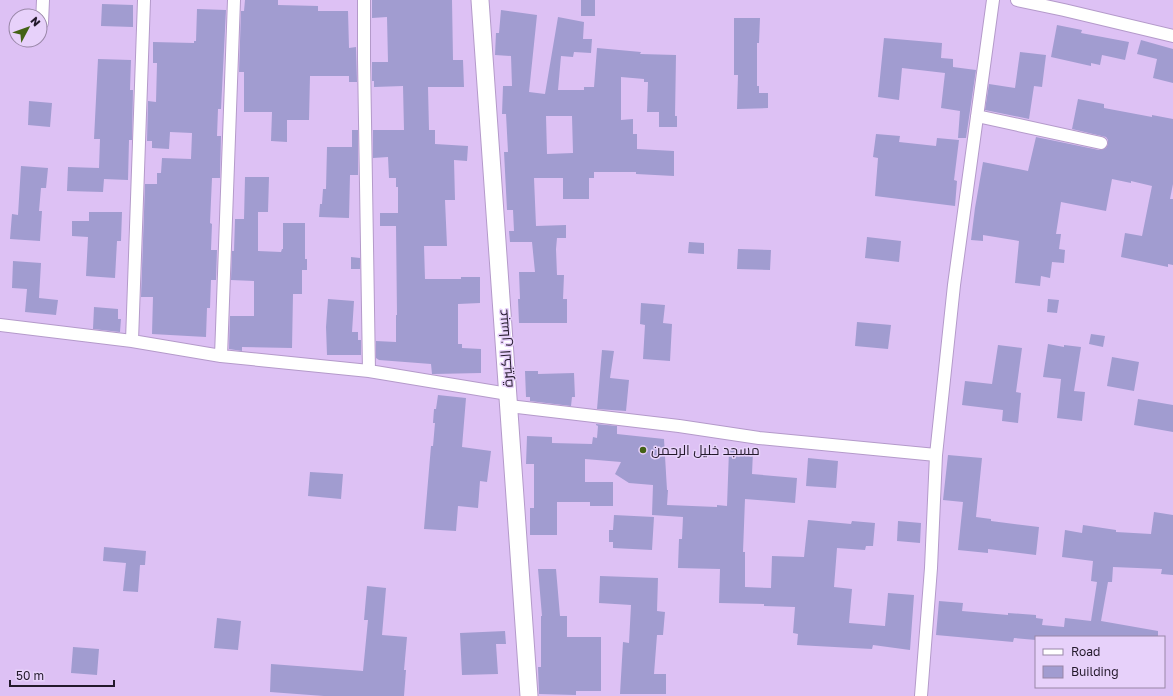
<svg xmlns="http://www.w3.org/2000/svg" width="1173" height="696" font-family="'Golos Text',Cairo,sans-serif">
  <rect width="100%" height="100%" fill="#ddc1f4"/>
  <!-- building -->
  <path fill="#a19cd0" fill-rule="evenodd" d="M245,0H278V5L318,6V11H348L349,48L356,47L357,82H349V76H310L309,120H287V142L271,141L272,112H244V72H239L241,11H244Z
    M372,0H452L453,60H463L464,87H428L429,130H435V144L468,146L467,161L454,160L455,200H445L447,246H424L425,279H461V277H480V303L458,304V344H462V348L481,349V373L434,374H432L431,364L379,360L376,358V341L396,342V315H397L396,226H380V213H398V187H396V178H389L388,157L373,158V130H404L403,86L374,87V81H372V62H388L387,17L372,18Z
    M581,0H595V16H581Z
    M102,4L133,5V27L101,26Z
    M197,9L226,10L221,109H218L217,136H221L220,178H212L210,223L212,224L211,250H217L216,280H211L210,308H207L206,337L152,334L153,297H141L145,184H157V173H161L162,158L191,159L192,133L170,132L169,149L152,148V141H147L148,101L156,102L157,63H153V42L194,43V41H196Z
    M501,10L537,15L529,92L545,94L558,17L584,22L583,39H592L591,53L574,52L573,57L561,56L558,90H584V87H594L597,48L641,52L640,54L676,55L675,116H677V127H659V112H647L648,82H644V79L621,77V120L633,119V134H637V149L674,151V176L636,174V172H594V178H589V199H563V178H534L536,226L566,225V238H557L556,249L557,275H564L563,299H567V323H519L518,299H520L519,272H535L532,242H510L509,231H514L513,210H507L504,152H508L506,114H502L503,86H512L511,56L495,55L496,33H499ZM546,116H572L573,153L547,154Z
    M734,18H760L759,43H757V86H759V93H768V108L737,109L738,75H734Z
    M1057,25L1082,30L1081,33L1129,42L1125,60L1102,55L1100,65L1091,63V66L1051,57Z
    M884,38L942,43L941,58L953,59V67L976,70L966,138H958L960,111L941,108L945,73L902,68L899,100L878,97Z
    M1141,40L1173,49V83L1153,78L1157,59L1137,54Z
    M1020,52L1046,55L1042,87L1034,86L1029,119L985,110L989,84L1015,88Z
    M98,59L131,60L130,90H133L132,140H129L128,180L104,179L103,192L67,191L68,167L99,168L100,139H94Z
    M1078,99L1104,104V108L1152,117V115L1173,119V184L1170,199H1173V265L1168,264V267L1121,257L1125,233L1142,236L1152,186L1131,181V183L1112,179L1106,211L1061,202L1056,234H1061L1059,249L1065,250L1064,263L1052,262L1050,278L1041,276L1040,286L1015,283L1019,241L983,235V241L971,240L975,208L983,162L1028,171L1036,137L1099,150L1106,148L1108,144V140L1106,137L1072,129Z
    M29,101L52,103L50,127L28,125Z
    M352,130H358V175H350L349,218L319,217L320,204H322L323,189H326L327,147H352Z
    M876,134L900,136L899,142L936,146L937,138L959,140L954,180L957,181L955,206L875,196L878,158L873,157Z
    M21,166L48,168L46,188H41L39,211H42L40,241L10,239L12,214L18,215Z
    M245,177H269L268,212H258V251L281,252L282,249H283V223H305V259H307V270H302V294H293L292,348L242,347V351L229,349L230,316H254V281L231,280L232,251H234L235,219H244Z
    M89,212H122L121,241H117L115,278L86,276L88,237L72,236V221H89Z
    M867,237L901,241L899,262L865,258Z
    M689,242L704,243V254L688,253Z
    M738,249L771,250L770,270L737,269Z
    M351,257L360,258V269H351Z
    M13,261L41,263L39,298L58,300L56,315L25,312L27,289L12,288Z
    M328,299L354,301L352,332H358V340H361V355H327L326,327Z
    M1048,299L1059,300L1057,313L1047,312Z
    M641,303L665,305L663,323L672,324L670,361L643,359L645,325L640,324Z
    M94,307L118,309V319H121L120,332L93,329Z
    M857,322L891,325L888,349L855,346Z
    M1091,334L1105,336L1103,347L1089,344Z
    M1048,344L1064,347V345L1081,347L1074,391L1085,392L1082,421L1057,418L1061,379L1043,377Z
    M998,345L1022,348L1016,392L1021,393L1018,423L1002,421L1003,410L962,405L965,381L992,384Z
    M602,350L614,351L610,378L629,380L626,411L597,409Z
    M1112,357L1139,362L1134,391L1107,386Z
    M525,371H538V374L574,373L575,397H572L571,406L530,401V397H526Z
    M438,395L466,398L462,447L491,451L487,482L480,481L478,508L458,506L456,531L424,529L431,446H433L435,423H433L434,409H436Z
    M1138,399L1173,405V432L1134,425Z
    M596,424L617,426V434L664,439L667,490H668L667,505L717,507V505L727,506L729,450L753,451L752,474L797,478L795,503L745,499L743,552H745V587L771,588L772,556L804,557L808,520L851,524L852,521L875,523L873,546H866L865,550L837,548L834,587L852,589L849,623L885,626L888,593L914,595L910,650L873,645L872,649L797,645L798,634L793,633L795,607L764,606V604L719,603L720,569L678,568L679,539H682L683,517L652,515L653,485L629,483L615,474L621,462L585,459V482H613V506H590V502H557V535H530V508H534V464H526L527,436L552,437V443L592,444L593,437L597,438L598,426L596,425Z
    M948,455L982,458L976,517L991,519V521L1039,527L1036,555L988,549V553L958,550L963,502L943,500Z
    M808,458L838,461L836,488L806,486Z
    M310,472L343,474L341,499L308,496Z
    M1154,512L1173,515V575L1161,574L1162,569L1113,567L1112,582H1108L1101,621L1158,631V637H1036V640L1014,638L1013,642L936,635L939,601L963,603L962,611L1008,615V613L1036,615V618L1043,619L1042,625L1064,627L1065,618L1091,621L1097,582L1091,581L1093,561L1062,557L1065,530L1082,533L1083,525L1116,530V532L1151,534Z
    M614,515L654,517L652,550L613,548V542H609V530H613Z
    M898,521L921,523L920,543L897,541Z
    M104,547L146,551L145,565H140L138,592L123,591L126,563L103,561Z
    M538,569H556L560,616H567V637H601V691H576V695L539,694L538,667H541V616H542Z
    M600,576L658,578L657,611L665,612L663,635H657L654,674H666V694H620L623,642L629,643L631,605L599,603Z
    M367,586L386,588L382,635L407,637L404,670H406L404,696H324L270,692L271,664L363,671L368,620H364Z
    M217,618L241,621L238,650L214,648Z
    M505,631L506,644H496L498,674L462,675L460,633Z
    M73,647L99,649L97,675L71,673Z"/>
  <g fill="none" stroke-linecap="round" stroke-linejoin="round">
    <!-- street casing -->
    <g stroke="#b49aca" stroke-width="14">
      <path id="street" d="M364,0V59L369,371
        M1017,0L1064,10L1173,36
        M42,23L43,0
        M977,116L1101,143
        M0,325L132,341L221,356L369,371L508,394
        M132,341L144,0
        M221,356L234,0
        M509,406L679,426L759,438L936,455
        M921,696L931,568L936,455L954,285L993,0"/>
    </g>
    <!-- secondary casing -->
    <g stroke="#b49aca" stroke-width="19">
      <path id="secondary" d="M480,0L529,696"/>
    </g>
    <!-- street -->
    <use href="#street" stroke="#fff" stroke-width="12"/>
    <!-- secondary -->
    <use href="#secondary" stroke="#fff" stroke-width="17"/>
  </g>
  <!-- markers -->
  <circle fill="#436215" stroke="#e7d1fa" stroke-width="1.5" cx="643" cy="450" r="4"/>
  <g text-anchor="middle" stroke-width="3" stroke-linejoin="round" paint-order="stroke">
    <!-- street labels -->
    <g font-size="14" fill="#23192b" stroke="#e7d1fa">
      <text transform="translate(505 348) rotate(-94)" y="5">عبسان الكبيرة</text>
    </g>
    <!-- poi labels -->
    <g font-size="14" fill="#23192b" stroke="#e7d1fa" text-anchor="start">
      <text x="651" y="455">مسجد خليل الرحمن</text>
    </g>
  </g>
  <!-- legend -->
  <rect x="1035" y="636" width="130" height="52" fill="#e7d1fa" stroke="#9987a7"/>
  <rect x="1043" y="649" width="20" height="6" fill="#ffffff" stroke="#9987a7"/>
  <text x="1071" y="656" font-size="12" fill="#23192b">Road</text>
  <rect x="1043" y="666" width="20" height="12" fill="#a19cd0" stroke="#9987a7"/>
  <text x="1071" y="676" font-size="12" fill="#23192b">Building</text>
  <!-- north arrow -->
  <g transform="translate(28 28) rotate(49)"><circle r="19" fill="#e7d1fa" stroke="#9987a7"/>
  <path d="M0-3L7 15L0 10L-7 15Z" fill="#436215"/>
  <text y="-6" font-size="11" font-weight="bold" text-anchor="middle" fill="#23192b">N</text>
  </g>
  <!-- scale -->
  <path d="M10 680v6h104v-6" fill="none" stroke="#23192b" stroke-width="2"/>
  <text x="16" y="680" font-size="12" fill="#23192b" stroke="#e7d1fa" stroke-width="3" paint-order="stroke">50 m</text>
</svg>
